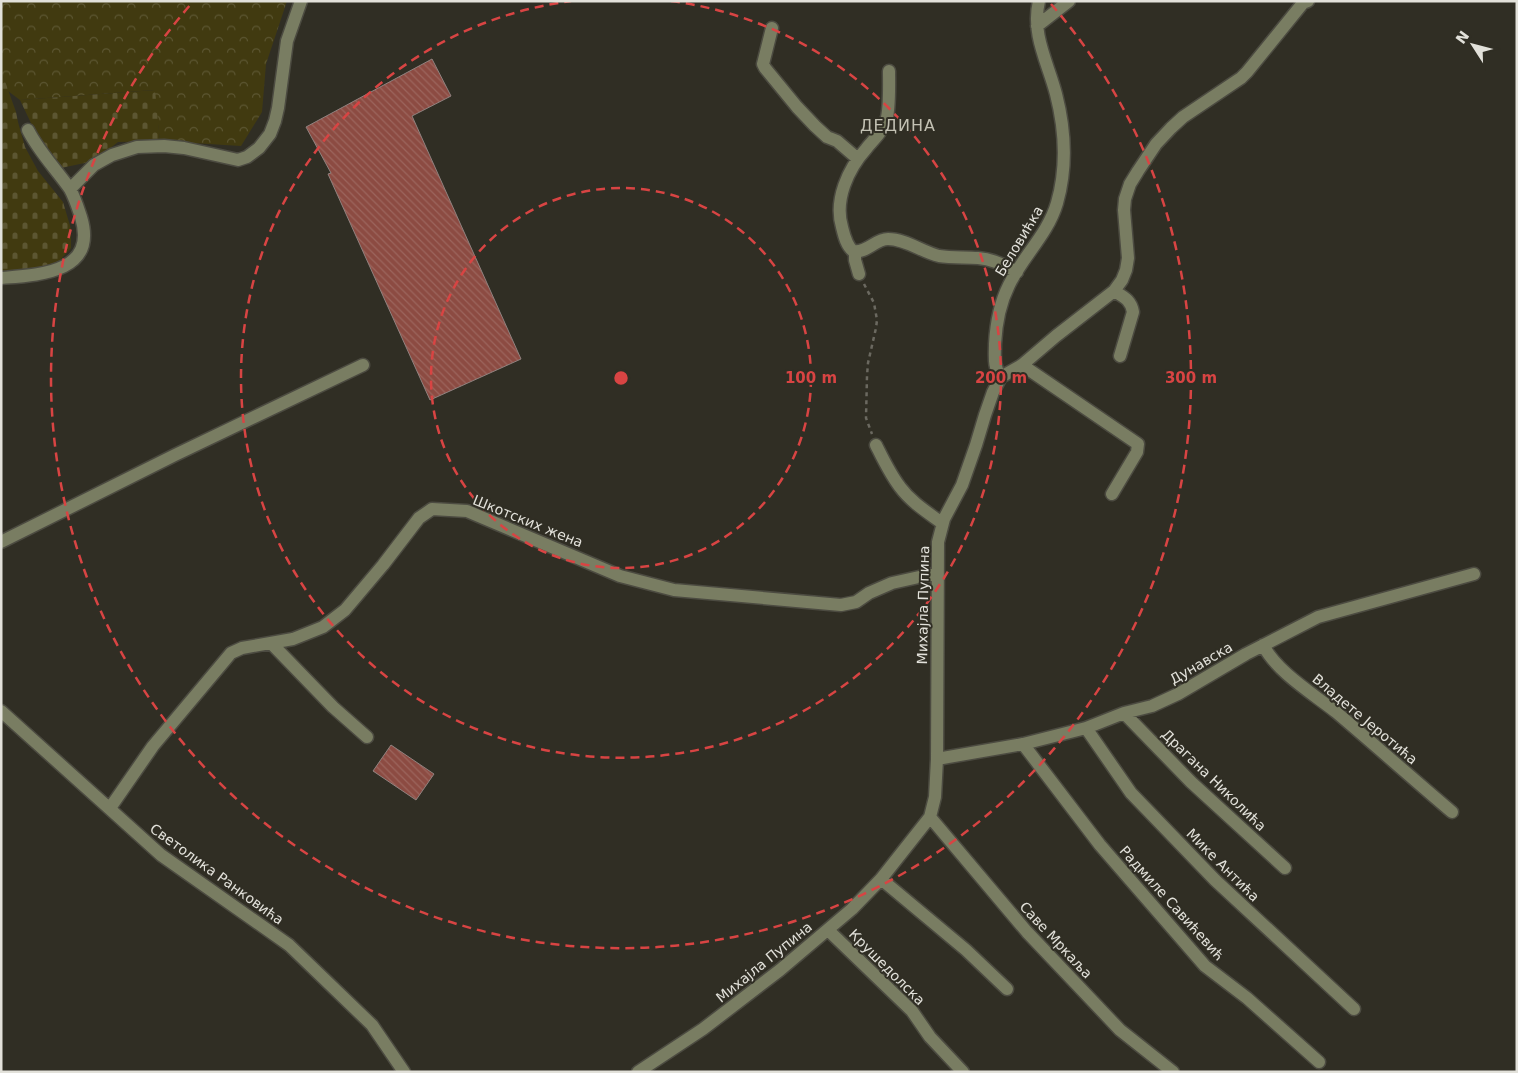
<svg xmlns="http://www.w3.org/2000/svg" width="1518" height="1073" font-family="'DejaVu Sans',sans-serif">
  <defs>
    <pattern id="forest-crowns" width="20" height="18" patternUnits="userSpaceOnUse" patternTransform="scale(1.25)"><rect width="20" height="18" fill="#413a10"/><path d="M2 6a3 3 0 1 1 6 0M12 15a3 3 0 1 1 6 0" fill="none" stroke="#5c5632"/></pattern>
    <pattern id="cemetery-stones" width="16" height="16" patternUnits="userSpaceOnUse" patternTransform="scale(1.25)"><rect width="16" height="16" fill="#413a10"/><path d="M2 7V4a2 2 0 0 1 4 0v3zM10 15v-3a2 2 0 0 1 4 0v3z" fill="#5c5632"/></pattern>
    <pattern id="building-back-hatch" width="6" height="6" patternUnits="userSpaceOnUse" patternTransform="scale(1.25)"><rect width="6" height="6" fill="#8c4b42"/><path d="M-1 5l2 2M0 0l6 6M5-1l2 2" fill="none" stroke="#9c655d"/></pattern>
  </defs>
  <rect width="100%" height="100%" fill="#302e24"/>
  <!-- forest -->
  <path fill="url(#forest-crowns)" d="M1,1H287L266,64L262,112L241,146L160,141L154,90L20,100L8,91L1,70Z"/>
  <!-- cemetery -->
  <path fill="url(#cemetery-stones)" d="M1,70L16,112L18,122L25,147L38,171L63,202L71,229V248L54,267L1,274Z
    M155,90L160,141L118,142L94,161L61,168L39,140L20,100Z"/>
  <!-- building -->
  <path fill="url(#building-back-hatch)" stroke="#90827f" d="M432,59L451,96L412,116L521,359L430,400L328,174L331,173L306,127Z
    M391,745L434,774L416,800L373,771Z"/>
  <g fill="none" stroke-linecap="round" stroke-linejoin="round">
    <!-- minor casing -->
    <g stroke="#4c4b41" stroke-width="15">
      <path id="minor" d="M1037,26L1069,1
        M772,28L763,64L765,68L797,107L815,126L827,137L837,141L858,159
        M889,71C889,84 890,110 886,121C882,133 873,140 866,149C848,169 834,200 842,227C844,235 846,245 853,251C866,254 875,239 888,239C906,239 922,252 939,256C952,258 965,257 978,258C992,259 1005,265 1017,272
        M70,189L94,165L112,155L137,147L164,146L184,148L238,160L247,157L259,148L270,134L275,121L278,108L287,41L301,1
        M855,252V260L859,274
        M1,278C39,275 98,273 81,217C78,208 75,198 70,189C56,169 39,152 28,130
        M1114,291C1124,297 1131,300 1133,312L1120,356
        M1022,365L1138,444L1137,452L1112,494
        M1001,377C993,367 995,356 995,344C996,324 1000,303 1009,285C1023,256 1048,234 1057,203C1067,168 1065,129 1056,94C1048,63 1031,34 1039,1
        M876,445C883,459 890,474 900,487C911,502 927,512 942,523
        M1,542L175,455L363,365
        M271,643L333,707L367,737
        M1263,645C1277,672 1312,693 1336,712C1375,745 1413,779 1452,812
        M1,711L161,855L289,945L372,1025L404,1072
        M1124,713L1191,782L1285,868
        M1086,728L1131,793L1215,880L1354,1009
        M1023,744L1100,845L1205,966L1247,998L1319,1062
        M937,759L1023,744L1086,728L1124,713L1152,706L1178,694L1246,654L1318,617L1474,574
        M110,808L153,746L231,653L242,648L293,639L323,627L345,610L383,565L419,518L432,509L467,511L620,576L674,590L841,605L856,602L869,593L892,583L937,573
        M930,817L1027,932L1120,1030L1173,1072
        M881,879L966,950L1007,989
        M828,930L912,1011L930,1037L963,1072
        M638,1072L703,1029L780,970L852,909L881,879L930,817L935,797L937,759L938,542L944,519L962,485L976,445L985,415L993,392L1001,377L1022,365L1056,336L1114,291L1122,280L1126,270L1128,258L1124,210L1125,199L1130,184L1138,171L1156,144L1171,128L1183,117L1241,78L1247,72L1303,3L1308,1"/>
    </g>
    <!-- path -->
    <path stroke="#6b6960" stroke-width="2.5" stroke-dasharray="4 4" stroke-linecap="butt" d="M864,284L874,303L877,320L876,328L868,363L867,376L866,418L872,434"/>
    <!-- minor -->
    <use href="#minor" stroke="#797d62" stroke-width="12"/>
  </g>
  <!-- distance rings -->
  <g fill="none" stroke="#d84443" stroke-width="2.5" stroke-dasharray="9 6">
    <circle cx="621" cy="378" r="190"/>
    <path d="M671 1A380 380 0 1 1 571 1"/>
    <path d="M1051 4A570 570 0 1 1 191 4"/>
  </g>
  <g text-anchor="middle" stroke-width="4" stroke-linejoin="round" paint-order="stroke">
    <!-- street labels -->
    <g font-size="14" fill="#e2e1da" stroke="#302e24">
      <text transform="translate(1019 241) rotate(-59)" y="5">Беловићка</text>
      <text transform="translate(528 521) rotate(22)" y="5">Шкотских жена</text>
      <text transform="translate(923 605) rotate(-89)" y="5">Михајла Пупина</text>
      <text transform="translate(1201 663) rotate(-30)" y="5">Дунавска</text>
      <text transform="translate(1365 719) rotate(40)" y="5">Владете Јеротића</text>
      <text transform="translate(1214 780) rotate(44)" y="5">Драгана Николића</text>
      <text transform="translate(1223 865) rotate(45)" y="5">Мике Антића</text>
      <text transform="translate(217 874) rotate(36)" y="5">Светолика Ранковића</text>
      <text transform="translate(1172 903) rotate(48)" y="5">Радмиле Савићевић</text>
      <text transform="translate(1056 940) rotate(47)" y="5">Саве Мркаља</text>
      <text transform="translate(764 962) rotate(-39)" y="5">Михајла Пупина</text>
      <text transform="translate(887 967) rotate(45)" y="5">Крушедолска</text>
    </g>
    <!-- quarter labels -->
    <g font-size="16" letter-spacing="1" fill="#c3c1b3" stroke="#302e24">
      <text x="898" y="131">ДЕДИНА</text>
    </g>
  </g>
  <circle cx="621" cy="378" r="8" fill="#d84443" stroke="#302e24" stroke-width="2.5"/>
  <g font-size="15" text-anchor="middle" font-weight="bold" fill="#d84443" stroke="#302e24" stroke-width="4" stroke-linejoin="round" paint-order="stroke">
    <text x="811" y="383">100 m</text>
    <text x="1001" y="383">200 m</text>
    <text x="1191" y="383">300 m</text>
  </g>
  <!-- border -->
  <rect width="1518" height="1073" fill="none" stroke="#e2e1da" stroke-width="5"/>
  <!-- north arrow -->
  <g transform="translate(1473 45) rotate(306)" stroke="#302e24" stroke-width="4" paint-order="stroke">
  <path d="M0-4L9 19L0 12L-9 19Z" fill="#e2e1da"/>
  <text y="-8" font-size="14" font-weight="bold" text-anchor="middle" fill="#e2e1da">N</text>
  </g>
</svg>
